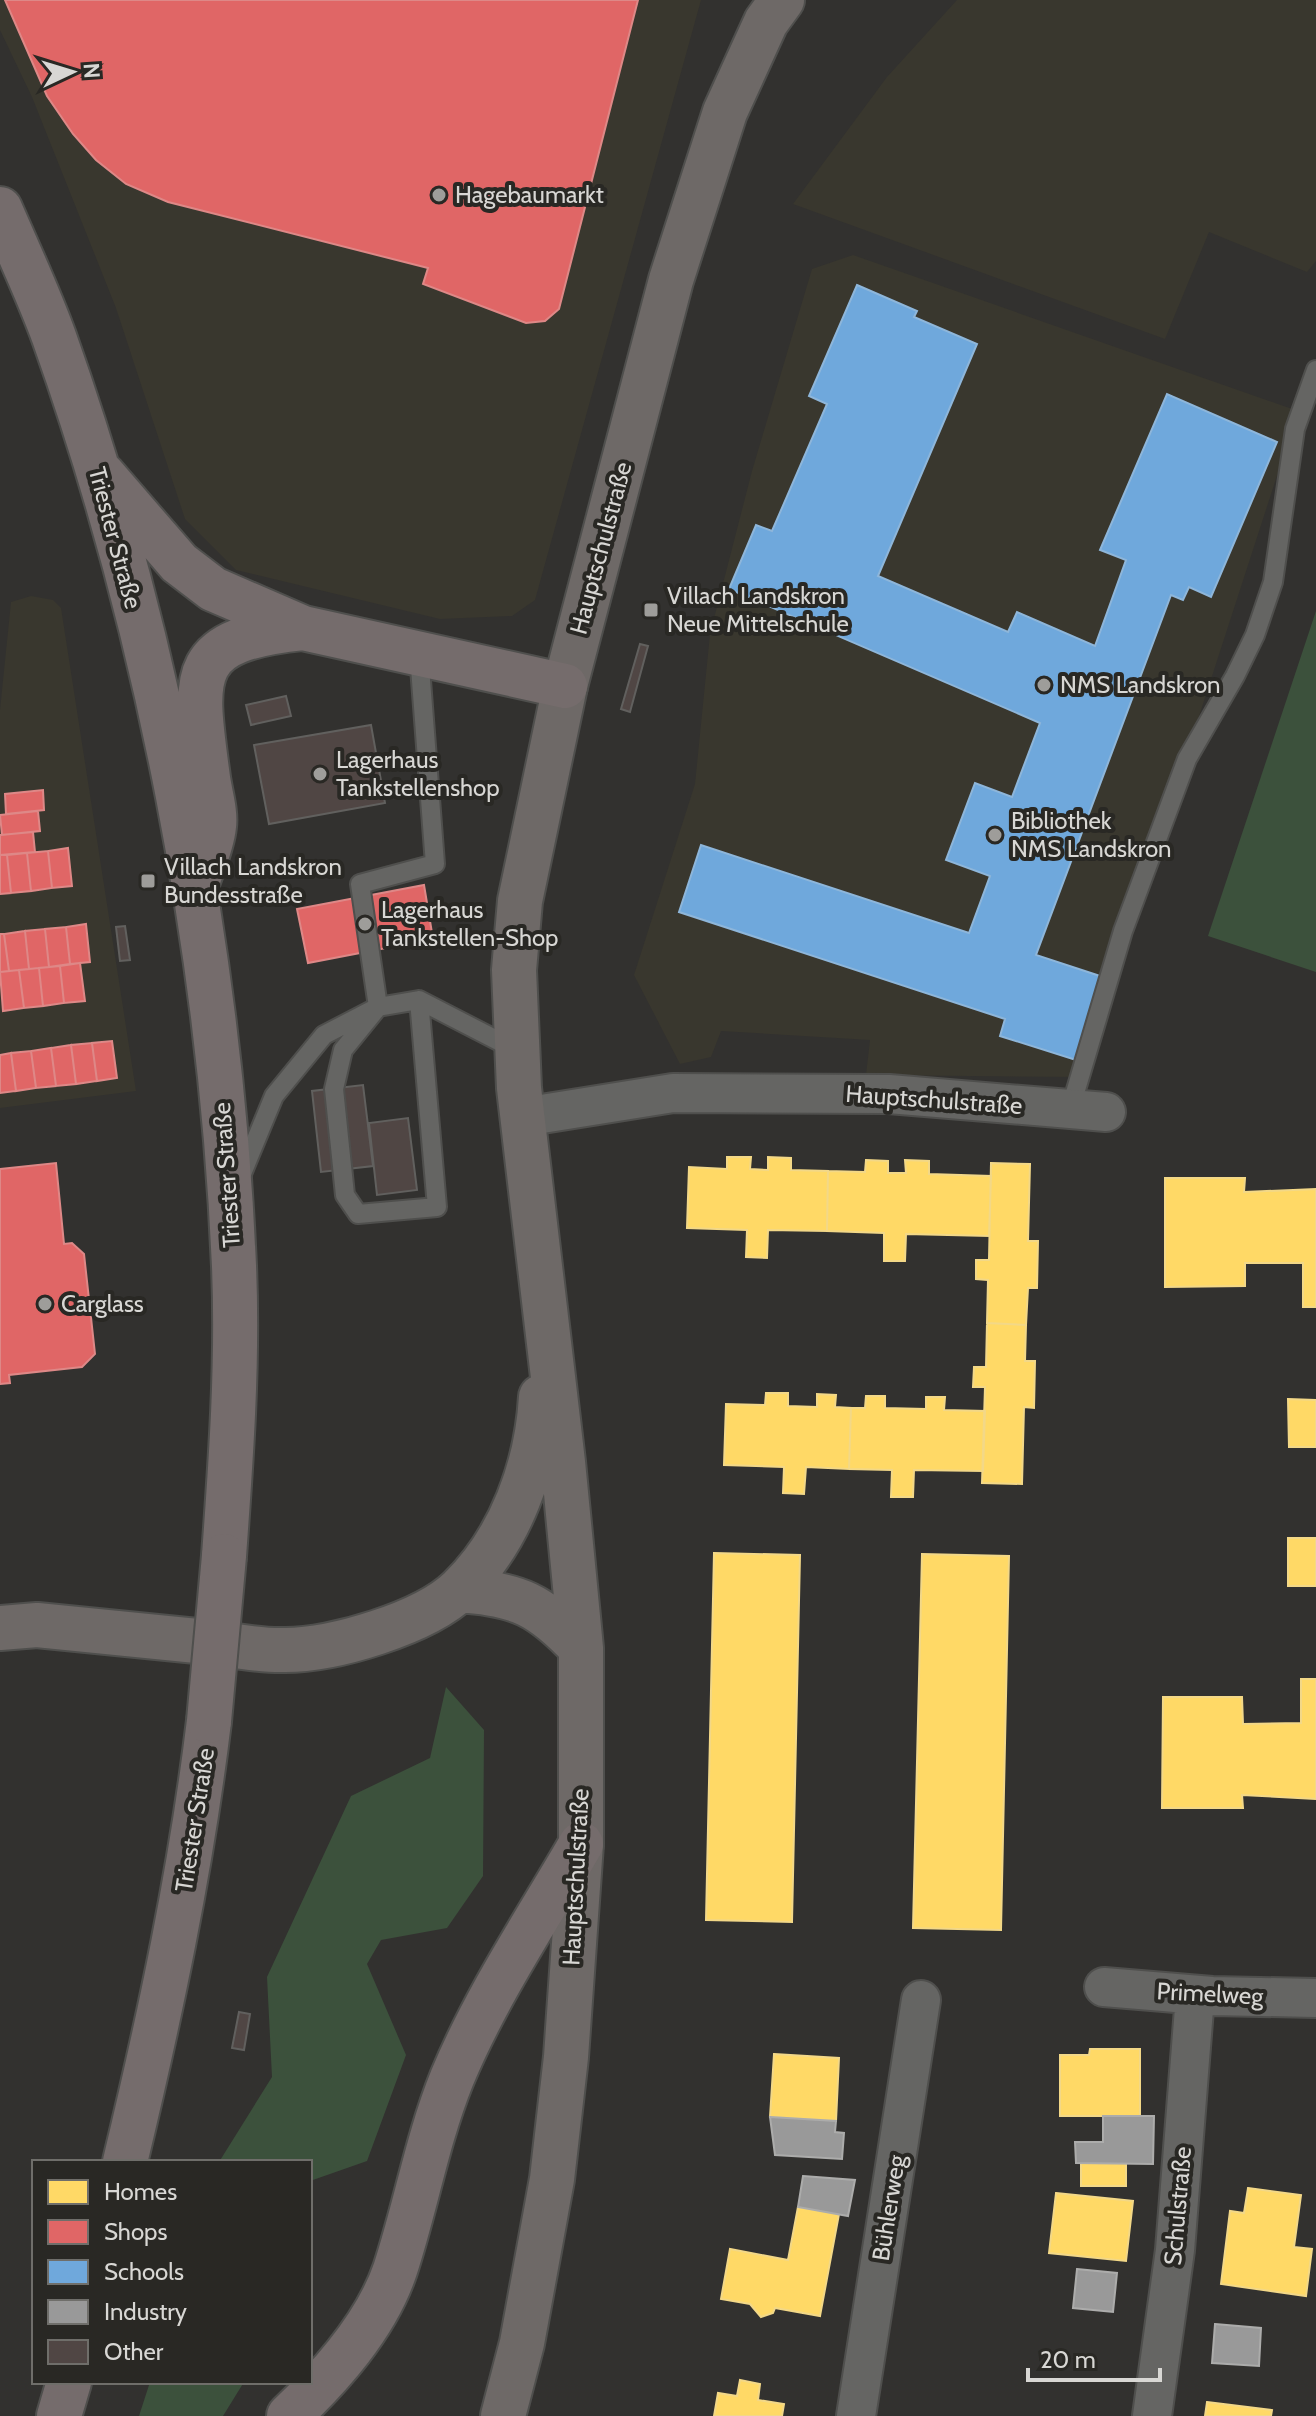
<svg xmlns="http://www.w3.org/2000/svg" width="1316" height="2416" font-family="Cabin,sans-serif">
  <rect width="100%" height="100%" fill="#32312f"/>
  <!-- built -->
  <path fill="#39372e" d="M0,0H701L535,600L512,616L440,619L236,570L185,519L116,308L32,97L0,30Z
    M957,0H1316V261L1307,272L1209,232L1165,339L793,204L887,77Z
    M853,255L1298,411L1082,1077L866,1075L870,1040L721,1031L711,1057L680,1064L634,975L695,784L710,634L752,471L812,269Z
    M31,596L53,600L61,608L136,1091L0,1108V710L11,602Z"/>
  <!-- green -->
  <path fill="#3c513c" d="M1316,611V972L1208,936Z
    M446,1687L484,1730L483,1876L447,1928L381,1940L367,1964L406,2055L367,2161L310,2181V2162H219L272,2077L267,1977L351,1796L430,1758Z
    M150,2382H244L223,2416H139Z"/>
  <!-- homes -->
  <path fill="#ffd966" stroke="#f3d887" stroke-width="2" d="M727,1157H751L750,1169L768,1170V1157L791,1158V1170L828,1171L827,1231L768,1230L767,1258L746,1257L747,1230L687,1228L689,1167L727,1169Z
    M866,1160L888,1161V1173H906L905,1160L929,1161V1174L991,1176L989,1236L906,1234L905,1261H884V1233L827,1231L828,1171L865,1172Z
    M991,1163L1030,1164L1028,1241H1038L1037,1288H1028L1026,1325L987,1323L988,1280L976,1279V1260H989Z
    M1165,1178H1245L1244,1192L1316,1189V1307H1303V1263H1245V1286L1165,1287Z
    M987,1323L1026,1325L1025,1361H1035L1034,1408L1024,1407L1022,1484L982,1483L985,1387H973L974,1367H986Z
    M766,1393H788V1406L817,1407V1394L836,1395L835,1407L851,1408L849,1469L806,1467L804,1494L783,1493L784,1467L724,1465L726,1404L765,1405Z
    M866,1396H885V1408L926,1409V1397H945L944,1410L985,1411L983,1471L914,1470L913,1497H891L892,1470L849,1469L851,1408H865Z
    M1288,1399L1316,1400V1447H1289Z
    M1288,1538H1316V1586H1288Z
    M714,1553L800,1555L792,1922L706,1920Z
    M922,1554L1009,1556L1001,1930L913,1928Z
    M1301,1679H1316V1799L1242,1795L1243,1808H1162L1163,1697H1242L1243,1724L1301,1723Z
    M1090,2049H1140V2116H1060V2055H1089Z
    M774,2054L839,2058L836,2121L770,2117Z
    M1081,2163H1126V2186H1081Z
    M1248,2188L1301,2195L1294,2247L1312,2249L1306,2296L1221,2284L1230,2211L1244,2213Z
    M1056,2193L1133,2201L1126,2261L1049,2253Z
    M798,2207L839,2214L820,2316L775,2308L773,2313L761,2317L750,2304L721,2299L730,2249L788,2260Z
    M740,2380L760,2384L758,2400L784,2404L782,2416H714L718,2393L737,2396Z
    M1207,2402L1272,2410L1271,2416H1205Z"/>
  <!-- shops -->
  <path fill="#e06666" stroke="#de8887" stroke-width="2" d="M5,0H638L559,309L545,321L526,323L423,284L428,268L168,202L126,184L96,160L73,134L47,96Z
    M43,790L44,810L6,814L5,794Z
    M38,811L40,831L2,835L0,815Z
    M33,832L35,852L0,855V835Z
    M68,848L72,886L52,888L48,851Z
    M48,851L52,888L31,891L27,853Z
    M27,853L31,891L11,893L7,855Z
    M0,855H7L11,893L0,894Z
    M424,885L433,939L308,963L297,909Z
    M86,924L90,962L70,964L66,927Z
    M66,927L70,964L49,967L45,929Z
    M45,929L49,967L29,969L25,931Z
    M25,931L29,969L9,971L4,934Z
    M0,934H4L9,971L0,972Z
    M80,963L85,1001L64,1003L60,966Z
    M60,966L64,1003L43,1006L39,968Z
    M39,968L43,1006L24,1008L19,970Z
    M19,970L24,1008L3,1011L0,972Z
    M112,1041L117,1078L97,1081L92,1043Z
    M92,1043L97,1081L76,1084L71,1045Z
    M71,1045L76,1084L56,1086L51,1048Z
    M51,1048L56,1086L36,1088L31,1051Z
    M31,1051L36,1088L16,1091L11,1053Z
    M11,1053L16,1091L0,1093V1055Z
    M56,1163L64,1244L72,1243L84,1254L95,1354L82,1367L9,1375L10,1383L0,1384V1169Z"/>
  <!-- schools -->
  <path fill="#6fa8dc" stroke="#8eb6da" stroke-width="2" d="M857,285L917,311L914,317L977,344L878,576L1008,632L1017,612L1095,646L1126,560L1100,550L1167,394L1277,442L1211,597L1189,587L1183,600L1171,595L1036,955L1103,977L1076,1060L1000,1036L1005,1019L679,912L701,845L969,933L990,876L946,860L975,783L1012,797L1040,723L729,589L756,525L772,531L827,404L809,396Z"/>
  <!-- industry -->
  <path fill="#999" stroke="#acacab" stroke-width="2" d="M1103,2116H1154L1153,2164L1076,2163L1075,2142H1103Z
    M770,2117L836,2121L835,2132L844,2133L842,2159L775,2155Z
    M803,2176L855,2180L848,2216L798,2207Z
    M1077,2269L1117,2273L1113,2312L1073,2308Z
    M1215,2324L1261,2328L1259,2366L1212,2363Z"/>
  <!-- building -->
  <path fill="#504644" stroke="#61605e" stroke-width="2" d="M640,644L648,646L630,712L621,709Z
    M286,696L291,716L251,725L246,705Z
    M371,725L385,803L269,824L254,745Z
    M125,926L130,960L120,961L116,927Z
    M363,1085L373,1166L321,1172L312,1091Z
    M408,1118L417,1190L377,1195L369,1123Z
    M239,2012L250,2014L244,2050L232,2048Z"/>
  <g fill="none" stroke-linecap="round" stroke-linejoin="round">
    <!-- lane casing -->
    <g stroke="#4f4f4d" stroke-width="22">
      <path id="lane" d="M419,654L435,864L360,884L378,1007L343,1050L334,1089L345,1195L358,1214L437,1207L419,1000
        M1070,1110L1123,931L1187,759L1235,676L1255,635L1273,582L1295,429L1316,370
        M241,1176L274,1096L324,1035L378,1007L419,1000L514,1049"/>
    </g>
    <!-- street casing -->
    <g stroke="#4f4f4d" stroke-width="42">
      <path id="street" d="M523,1117L673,1093L889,1094L1106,1112
        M1104,1987L1212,1996L1316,1998
        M856,2416L921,2000
        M1152,2416L1175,2250L1195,1996"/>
    </g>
    <!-- secondary casing -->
    <g stroke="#4f4f4d" stroke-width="48">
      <path id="secondary" d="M459,1590C518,1594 541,1605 581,1648
        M0,1628L37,1625C94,1631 150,1636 207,1642C232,1645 259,1651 285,1650C334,1650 425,1623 460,1589C511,1539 537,1466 541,1397
        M503,2416L522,2343L552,2179L566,2057L581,1844V1648L563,1462L519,1088L514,970L520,901L565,686L671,280L725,112L766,22L782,0"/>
    </g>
    <!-- primary casing -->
    <g stroke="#4f4f4d" stroke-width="48">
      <path id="primary" d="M0,209C18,251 38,293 54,337C157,627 221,958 234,1266C238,1363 231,1460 224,1556
        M103,475L179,563L213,589L303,628L565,686
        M196,886C202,867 212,846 214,826C216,812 210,793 208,778C194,673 186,640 303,628
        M125,2162C160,2016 191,1870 209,1721
        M59,2416L69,2382
        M289,2416C331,2376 376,2326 395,2270C416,2206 427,2140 452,2078C486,1996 537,1920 581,1844"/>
    </g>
    <!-- lane -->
    <use href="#lane" stroke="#656563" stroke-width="18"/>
    <!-- street -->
    <use href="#street" stroke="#656563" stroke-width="38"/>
    <!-- secondary -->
    <use href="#secondary" stroke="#6e6967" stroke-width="44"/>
    <!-- primary -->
    <use href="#primary" stroke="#756c6c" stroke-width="44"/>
    <!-- primary-bridge casing -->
    <g stroke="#4f4f4d" stroke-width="48" stroke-linecap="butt">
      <path id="primary-bridge" d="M209,1721L224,1556"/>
    </g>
    <!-- primary-bridge -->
    <use href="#primary-bridge" stroke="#756c6c" stroke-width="44"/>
  </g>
  <!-- markers -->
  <g fill="#9e9d9a" stroke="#292824" stroke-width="3">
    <circle cx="439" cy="195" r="8"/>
    <rect x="643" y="602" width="16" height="16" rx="4"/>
    <circle cx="1044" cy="685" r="8"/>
    <circle cx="320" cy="774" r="8"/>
    <circle cx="995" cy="835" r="8"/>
    <rect x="140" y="873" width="16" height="16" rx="4"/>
    <circle cx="365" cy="924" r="8"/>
    <circle cx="45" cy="1304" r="8"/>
  </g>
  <g text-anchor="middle" stroke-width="8" stroke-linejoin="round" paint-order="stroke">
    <!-- poi labels -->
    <g font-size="24" fill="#d8d7d4" stroke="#292824" text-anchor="start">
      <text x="455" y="203">Hagebaumarkt</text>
      <text x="667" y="604">Villach Landskron<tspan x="667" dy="28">Neue Mittelschule</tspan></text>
      <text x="1060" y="693">NMS Landskron</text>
      <text x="336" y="768">Lagerhaus<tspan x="336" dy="28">Tankstellenshop</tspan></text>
      <text x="1011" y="829">Bibliothek<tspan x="1011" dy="28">NMS Landskron</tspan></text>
      <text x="164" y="875">Villach Landskron<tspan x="164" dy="28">Bundesstraße</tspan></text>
      <text x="381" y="918">Lagerhaus<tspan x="381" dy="28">Tankstellen-Shop</tspan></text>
      <text x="61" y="1312">Carglass</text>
    </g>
    <!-- street labels -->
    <g font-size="24" fill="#d8d7d4" stroke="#292824">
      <text transform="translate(115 538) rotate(75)" y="8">Triester Straße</text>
      <text transform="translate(601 548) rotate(-75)" y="8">Hauptschulstraße</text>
      <text transform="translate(934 1100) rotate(4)" y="8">Hauptschulstraße</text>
      <text transform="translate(227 1175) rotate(-94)" y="8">Triester Straße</text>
      <text transform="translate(195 1820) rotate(-81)" y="8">Triester Straße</text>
      <text transform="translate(576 1877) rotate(-87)" y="8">Hauptschulstraße</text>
      <text transform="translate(1210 1994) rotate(3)" y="8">Primelweg</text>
      <text transform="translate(1178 2206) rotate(-85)" y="8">Schulstraße</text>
      <text transform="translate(889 2208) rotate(-81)" y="8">Bühlerweg</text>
    </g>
  </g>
  <!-- legend -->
  <rect x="32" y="2160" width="280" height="224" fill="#292824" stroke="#6f6e6a" stroke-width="2"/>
  <rect x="48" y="2180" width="40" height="24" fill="#ffd966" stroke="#6f6e6a" stroke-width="2"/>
  <text x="104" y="2200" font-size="24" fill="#d8d7d4">Homes</text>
  <rect x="48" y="2220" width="40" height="24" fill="#e06666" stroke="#6f6e6a" stroke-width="2"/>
  <text x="104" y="2240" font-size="24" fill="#d8d7d4">Shops</text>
  <rect x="48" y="2260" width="40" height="24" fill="#6fa8dc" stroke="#6f6e6a" stroke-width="2"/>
  <text x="104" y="2280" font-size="24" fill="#d8d7d4">Schools</text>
  <rect x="48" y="2300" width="40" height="24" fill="#999999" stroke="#6f6e6a" stroke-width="2"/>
  <text x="104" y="2320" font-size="24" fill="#d8d7d4">Industry</text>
  <rect x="48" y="2340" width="40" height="24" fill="#504644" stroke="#6f6e6a" stroke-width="2"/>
  <text x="104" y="2360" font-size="24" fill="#d8d7d4">Other</text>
  <!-- north arrow -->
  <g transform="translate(72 72) rotate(86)" stroke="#292824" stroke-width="6" paint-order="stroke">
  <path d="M0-6L14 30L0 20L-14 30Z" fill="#d8d7d4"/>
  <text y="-12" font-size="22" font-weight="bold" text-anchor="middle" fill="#d8d7d4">N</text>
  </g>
  <!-- scale -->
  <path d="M1028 2368v12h132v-12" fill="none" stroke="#d8d7d4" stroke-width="4"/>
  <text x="1040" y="2368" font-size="24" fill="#d8d7d4" stroke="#292824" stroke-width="6" paint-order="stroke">20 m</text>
</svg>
